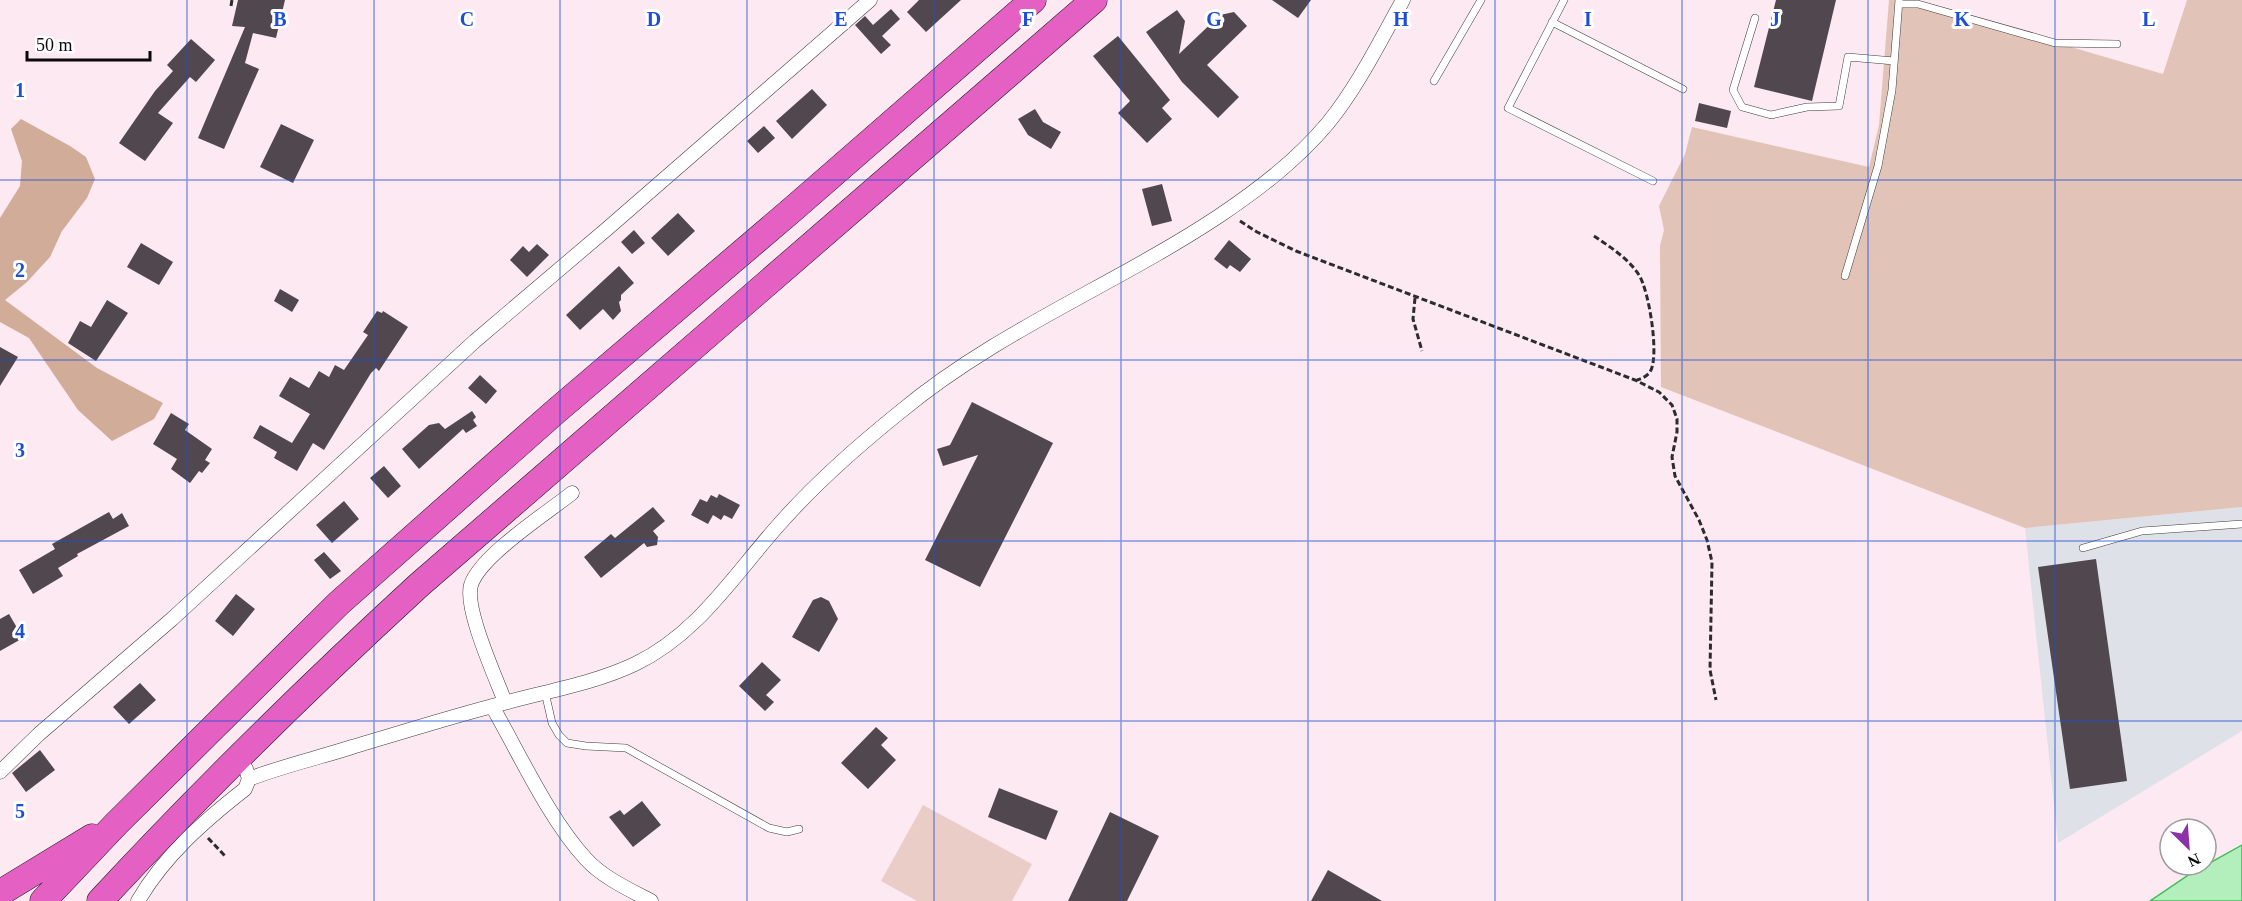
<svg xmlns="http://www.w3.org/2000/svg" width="2242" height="901" font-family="'Times New Roman',serif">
  <rect width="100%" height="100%" fill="#fde9f1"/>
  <!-- industrial -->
  <path fill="#dee1e8" d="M2242,507V731L2058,843L2025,528Z"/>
  <!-- green -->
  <path fill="#e2c3b7" d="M1889,0H1912L2163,74L2187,0H2242V507L2025,528L1661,387L1660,246L1664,230L1659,206L1685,154L1692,127L1869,167L1879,125Z"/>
  <!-- forest -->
  <path fill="#d1ac98" d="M21,119L70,146L86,157L95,179L87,198L62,231L50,257L27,282L5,300L97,368L163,403L154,419L112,441L78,410L29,338L0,322V218L20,186L22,161L11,129Z"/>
  <!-- pitch -->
  <path fill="#ebcdc8" d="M923,805L1032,864L1012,901H917L881,881Z"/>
  <!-- water -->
  <path fill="#b3eebd" stroke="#42bd5b" stroke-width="1.5" d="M2242,845V901H2150L2190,874Z"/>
  <!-- building -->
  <path fill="#51474f" d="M238,0H285L276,38L253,33L245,63L259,69L224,149L198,138L245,27L232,26Z
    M919,0H961L926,32L907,12Z
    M1272,0H1311L1298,18Z
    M1776,0H1836L1812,101L1754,87Z
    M891,9L900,19L882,36L891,45L881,54L855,25L865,16L873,25Z
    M1177,10L1185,21L1179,54L1220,15L1234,12L1247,26L1207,65L1239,97L1218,118L1182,82L1146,32Z
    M1118,36L1170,100L1162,108L1172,119L1147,143L1118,113L1130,101L1093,56Z
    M191,39L215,60L196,82L190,77L158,113L173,123L145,161L119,143L155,91L173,71L167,65Z
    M812,89L827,105L792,139L776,121Z
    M1699,103L1731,111L1727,128L1695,121Z
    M1035,109L1043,122L1061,132L1051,149L1028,135L1018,119Z
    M281,124L314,140L293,183L260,167Z
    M764,126L775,138L758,153L747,141Z
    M1162,184L1172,221L1152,226L1142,189Z
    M678,213L695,231L668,256L651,238Z
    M634,230L645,243L632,254L621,242Z
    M1229,240L1251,259L1240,272L1230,265L1227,269L1214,259Z
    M141,243L173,262L159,285L127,267Z
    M537,244L549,255L527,277L510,260L523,246L529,252Z
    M619,266L634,283L621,295V300L619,302L621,311L613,320L603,309L580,330L566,315Z
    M280,289L299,300L292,312L274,301Z
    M107,300L128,313L96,361L68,343L80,321L91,327Z
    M377,311L382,313L383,311L408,327L379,371L376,368L371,373L324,450L313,443L297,471L274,458L277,452L253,438L260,425L292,443L310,414L279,396L290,377L309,388L319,371L329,377L335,365L344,370L368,335L363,332Z
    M0,347L18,357L0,386Z
    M480,375L497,391L486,404L468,388Z
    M972,402L1053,443L980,587L925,560L978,455L943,466L937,449L950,445Z
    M472,411L476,417L473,420L477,426L466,433L463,429L419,469L402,449L429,425L439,423L445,429Z
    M171,413L189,424L185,430L212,449L205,460L210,463L202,473L199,471L190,483L171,469L177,459L153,444Z
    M384,466L401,486L388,498L370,478Z
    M719,494L740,505L732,519L724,515L721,520L713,515L708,524L691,515L700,499L707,502L711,495L717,498Z
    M344,501L359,519L332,543L316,525Z
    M653,507L665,521L653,531L658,537L657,545L647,547L644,543L601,578L584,557L611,534L615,538Z
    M109,512L113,519L122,513L129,526L77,554L78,556L58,568L63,576L33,594L19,570L55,549L52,544Z
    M324,552L341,571L330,579L314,560Z
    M2096,559L2127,781L2070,789L2038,567Z
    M236,594L255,609L233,636L215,621Z
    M821,597L829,601L838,619L819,652L792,637L813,600Z
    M9,614L23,638L0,651V619Z
    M762,662L781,680L766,695L774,702L765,711L739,686Z
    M140,683L156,700L129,724L113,707Z
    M876,727L888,738L881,745L896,760L868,789L841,763Z
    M40,750L55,770L26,792L12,773Z
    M999,788L1058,811L1046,840L988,817Z
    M642,801L661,825L633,847L609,817L620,810L624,815Z
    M1110,812L1159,836L1127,901H1068Z
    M1328,870L1382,901H1311Z"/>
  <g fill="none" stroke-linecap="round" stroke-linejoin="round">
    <!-- lane casing -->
    <g stroke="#3d3d3d" stroke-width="8">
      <path id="lane" d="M1564,0L1508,108L1653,181
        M1899,4H1918L2055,43L2117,44
        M1755,18L1733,90L1742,107L1771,115L1807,107L1839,106L1848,57L1894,61
        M1552,22L1683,89
        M1434,81L1481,0
        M1845,276L1878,166L1892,90L1899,0
        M2083,548L2142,531L2242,524
        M545,692L552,723L559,735L567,743L586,746L626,748L769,828L787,832L799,829"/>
    </g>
    <!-- street casing -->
    <g stroke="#3d3d3d" stroke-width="15">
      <path id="street" d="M505,702C496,678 464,608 471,585C480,556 547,513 572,493
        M492,706C519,753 549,819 586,859C602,877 630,890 651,901
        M0,772L39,734L172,619L475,341L608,228L870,0
        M249,779C282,766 318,758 352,747C403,732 453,716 504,703C548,691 595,683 635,664C700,633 737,570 784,519C819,480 859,445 900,412C997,331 1115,285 1219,216C1259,189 1297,160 1328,123C1358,86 1380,41 1403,0
        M138,901C164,856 204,821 245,789L249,779L246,769L237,757"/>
    </g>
    <!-- highway casing -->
    <g stroke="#1b1b1b" stroke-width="27">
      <path id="highway" d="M0,893L92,837
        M43,901L116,824L339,603L555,412L793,209L1033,0
        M100,901C202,791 308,687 419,585L1094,0"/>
    </g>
    <!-- path -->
    <path stroke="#2c2c2c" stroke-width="3" stroke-dasharray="6 3" stroke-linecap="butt" d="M231,6L232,0
      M1240,221L1257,232L1296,251L1635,380L1659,392L1672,405L1677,419V432L1672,457L1675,476L1699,520L1707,540L1712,562L1710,670L1716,700
      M1594,236C1610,247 1628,258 1639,275C1649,291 1659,353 1651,370C1648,376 1643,378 1637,380
      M1415,298L1413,319L1422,351
      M208,838L226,857"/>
    <!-- lane -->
    <use href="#lane" stroke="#fff" stroke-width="7"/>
    <!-- street -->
    <use href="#street" stroke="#fff" stroke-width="14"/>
    <!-- highway -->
    <use href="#highway" stroke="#e460c2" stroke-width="26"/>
  </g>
  <!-- grid -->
  <path fill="none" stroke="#1d4ed8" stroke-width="1.5" stroke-opacity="0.55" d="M187,0V901M374,0V901M560,0V901M747,0V901M934,0V901M1121,0V901M1308,0V901M1495,0V901M1682,0V901M1868,0V901M2055,0V901M0,180H2242M0,360H2242M0,541H2242M0,721H2242"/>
  <g font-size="20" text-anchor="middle" font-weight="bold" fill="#1d4ed8" stroke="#fff" stroke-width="6" stroke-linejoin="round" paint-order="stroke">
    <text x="280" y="26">B</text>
    <text x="467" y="26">C</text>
    <text x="654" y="26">D</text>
    <text x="841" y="26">E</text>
    <text x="1028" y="26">F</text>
    <text x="1214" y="26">G</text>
    <text x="1401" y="26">H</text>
    <text x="1588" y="26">I</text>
    <text x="1775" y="26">J</text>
    <text x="1962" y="26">K</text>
    <text x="2149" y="26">L</text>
    <text x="20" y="97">1</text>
    <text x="20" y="277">2</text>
    <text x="20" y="457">3</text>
    <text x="20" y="638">4</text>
    <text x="20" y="818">5</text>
  </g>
  <!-- north arrow -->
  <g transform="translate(2188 847) rotate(155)"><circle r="28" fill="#ffffff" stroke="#9d9d9d" stroke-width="1.5"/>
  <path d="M0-4.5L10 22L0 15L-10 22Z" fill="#8c32a9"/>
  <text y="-9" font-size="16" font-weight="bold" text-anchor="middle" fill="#0a0a0a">N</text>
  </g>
  <!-- scale -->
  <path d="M27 51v9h123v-9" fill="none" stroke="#0a0a0a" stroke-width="3"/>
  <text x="36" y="51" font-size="18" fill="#0a0a0a" stroke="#ffffff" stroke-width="4.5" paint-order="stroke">50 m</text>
</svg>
